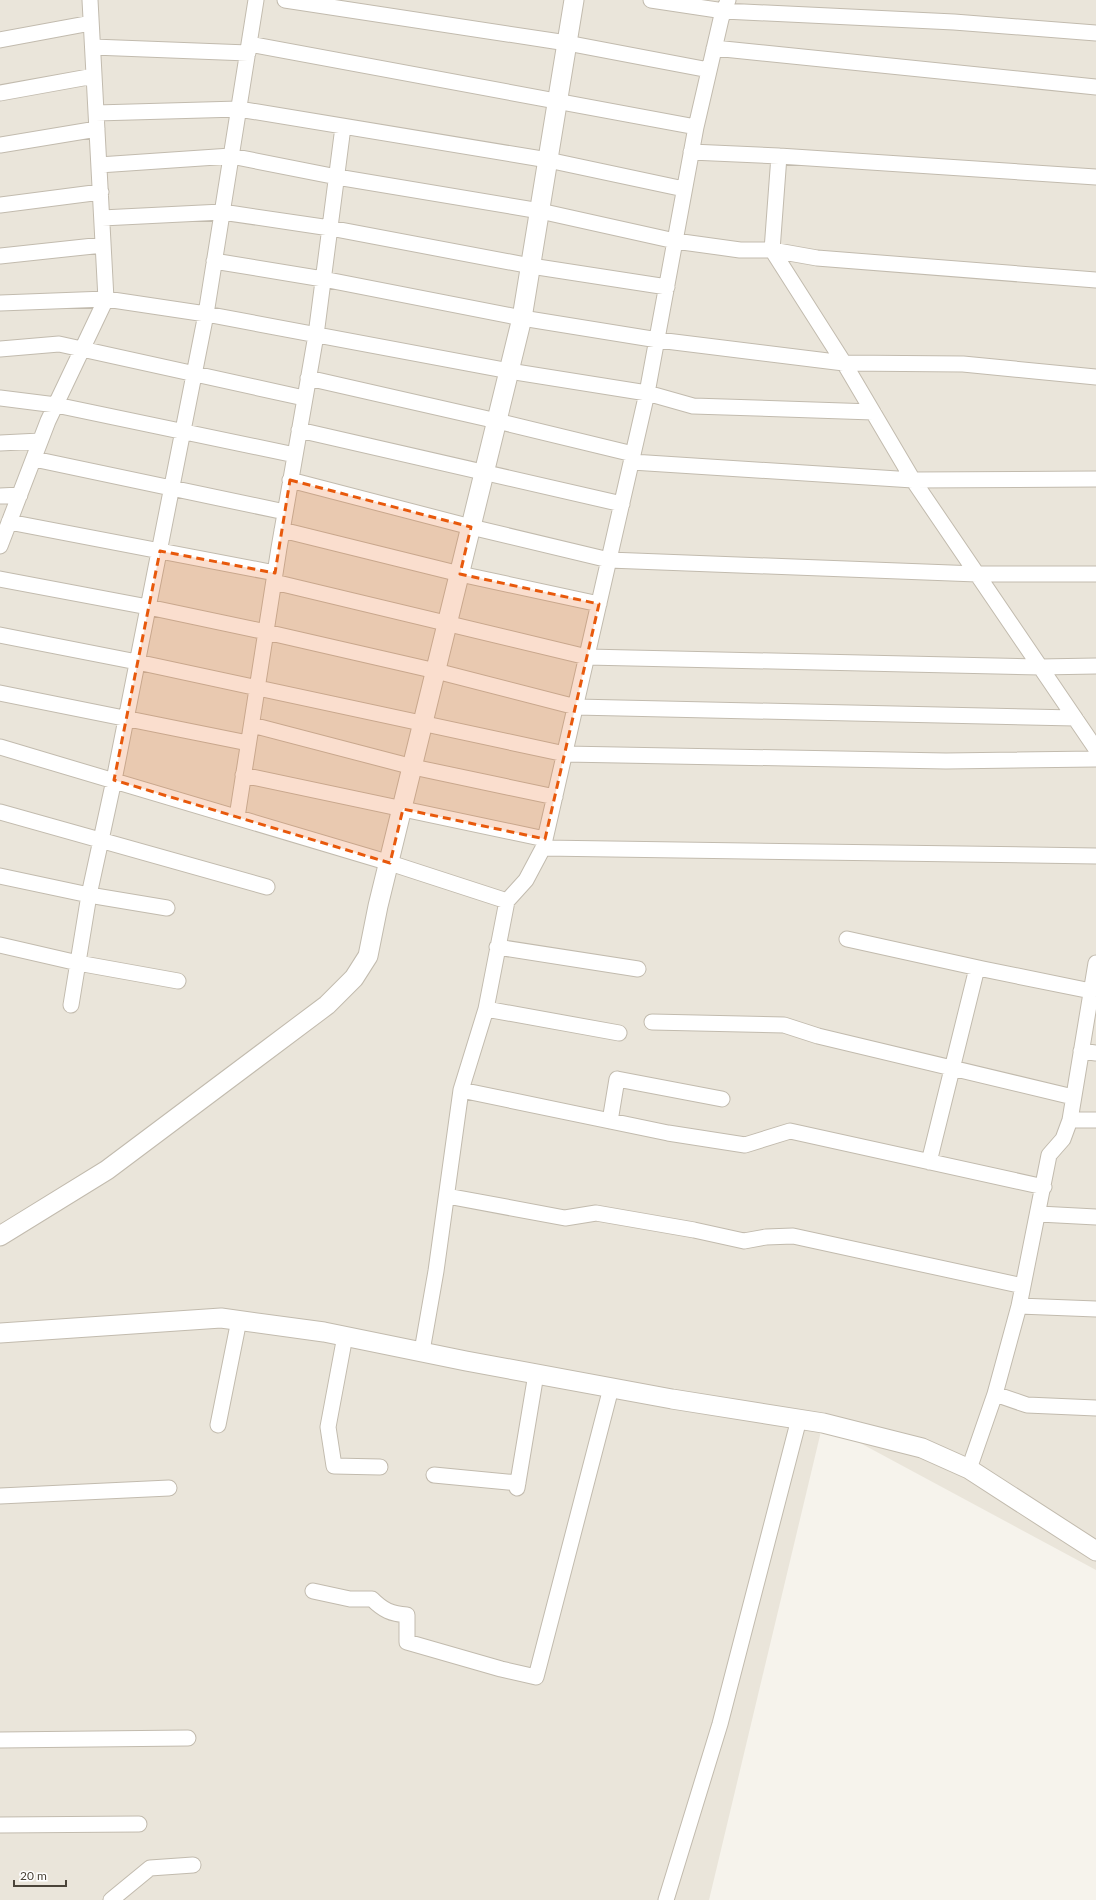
<svg xmlns="http://www.w3.org/2000/svg" width="1096" height="1900" font-family="Lato,sans-serif">
  <rect width="100%" height="100%" fill="#f6f3ec"/>
  <!-- residential -->
  <path fill="#eae5da" d="M0,0H1096V1570L823,1423L709,1900H0Z"/>
  <g fill="none" stroke-linecap="round" stroke-linejoin="round">
    <!-- minor casing -->
    <g stroke="#c2bbae" stroke-width="17">
      <path id="minor" d="M285,0L567,43L709,70
        M651,0L724,11L954,22L1096,33
        M0,40L91,23
        M249,44L696,127
        M93,47L248,53
        M714,48L1096,87
        M0,93L94,76
        M96,113L239,109L548,160L684,189
        M0,145L97,129
        M691,152L779,156L1096,177
        M779,156L772,250L844,363L913,480L1096,749
        M99,165L231,156L337,177L540,211L675,241L740,250H772L817,258L1096,280
        M0,205L101,192
        M102,218L222,212L330,228L531,266L667,287
        M0,256L103,245
        M214,261L323,279L522,318L658,340L844,363L963,364L1096,377
        M0,303L106,299L206,314L509,371L647,393L693,406L873,412
        M0,349L59,344L304,398
        M308,378L497,421L633,454
        M0,398L56,405L295,455
        M299,430L622,504
        M0,443L40,441
        M34,459L285,512
        M632,462L913,480L1096,479
        M290,480L471,527L609,560L977,574H1096
        M0,496L20,495
        M9,522L275,573
        M282,530L460,574L599,604
        M0,546L48,421L106,299L90,0
        M0,579L148,607L266,632L436,671L576,707L1075,718
        M274,582L587,657L1040,667L1096,666
        M0,635L137,662L565,754L946,761L1096,759
        M0,693L248,743
        M252,725L413,767L555,797
        M0,747L390,863L507,901
        M243,775L545,839
        M0,812L267,887
        M237,817L279,548L316,335L343,127
        M543,848L1096,856
        M0,876L89,895L167,908
        M847,939L983,969L1091,991
        M0,945L78,963L178,981
        M497,947L638,969
        M71,1005L89,895L114,780L206,314L256,0
        M486,1009L619,1033
        M652,1022L784,1025L818,1036L1073,1097
        M1081,1051L1096,1053
        M461,1090L668,1133L745,1145L790,1131L1044,1187
        M1070,1120H1096
        M610,1121L617,1079L722,1099
        M929,1162L977,968
        M447,1196L565,1218L596,1213L694,1230L744,1241L766,1237L793,1236L1023,1286
        M1039,1214L1096,1217
        M1019,1306L1096,1309
        M345,1336L328,1427L334,1466L380,1467
        M422,1351L436,1271L461,1090L486,1009L507,901L526,880L543,848L647,393L696,127L721,19L728,0
        M995,1394L1027,1405L1096,1408
        M218,1425L239,1320
        M969,1469L995,1394L1019,1306L1049,1155L1063,1139L1070,1120L1096,963
        M434,1475L518,1483
        M517,1488L536,1374
        M0,1496L169,1488
        M313,1591L350,1599H372C383,1610 391,1614 407,1615V1642L501,1669L536,1677L611,1388
        M0,1740L188,1738
        M0,1825L139,1824
        M111,1900L150,1868L193,1865
        M666,1900L720,1724L799,1419"/>
    </g>
    <!-- tertiary casing -->
    <g stroke="#c2bbae" stroke-width="21">
      <path id="tertiary" d="M0,1236L107,1170L327,1005L354,978L368,956L378,906L522,318L574,0
        M0,1333L221,1318L324,1332L466,1361L672,1399L823,1423L922,1448L969,1469L1096,1551"/>
    </g>
    <!-- minor -->
    <use href="#minor" stroke="#fff" stroke-width="15"/>
    <!-- tertiary -->
    <use href="#tertiary" stroke="#fff" stroke-width="19"/>
  </g>
  <!-- marked area -->
  <path fill="#e8590c" fill-opacity="0.2" stroke="#e8590c" stroke-width="3" stroke-dasharray="8 5" stroke-linejoin="round" d="M290,480L471,527L460,574L599,604L545,839L403,809L390,863L114,780L160,551L275,573Z"/>
  <!-- scale -->
  <path d="M14 1880v6h52v-6" fill="none" stroke="#4b4439" stroke-width="2"/>
  <text x="20" y="1880" font-size="12" fill="#4b4439" stroke="#ffffff" stroke-width="3" paint-order="stroke">20 m</text>
</svg>
